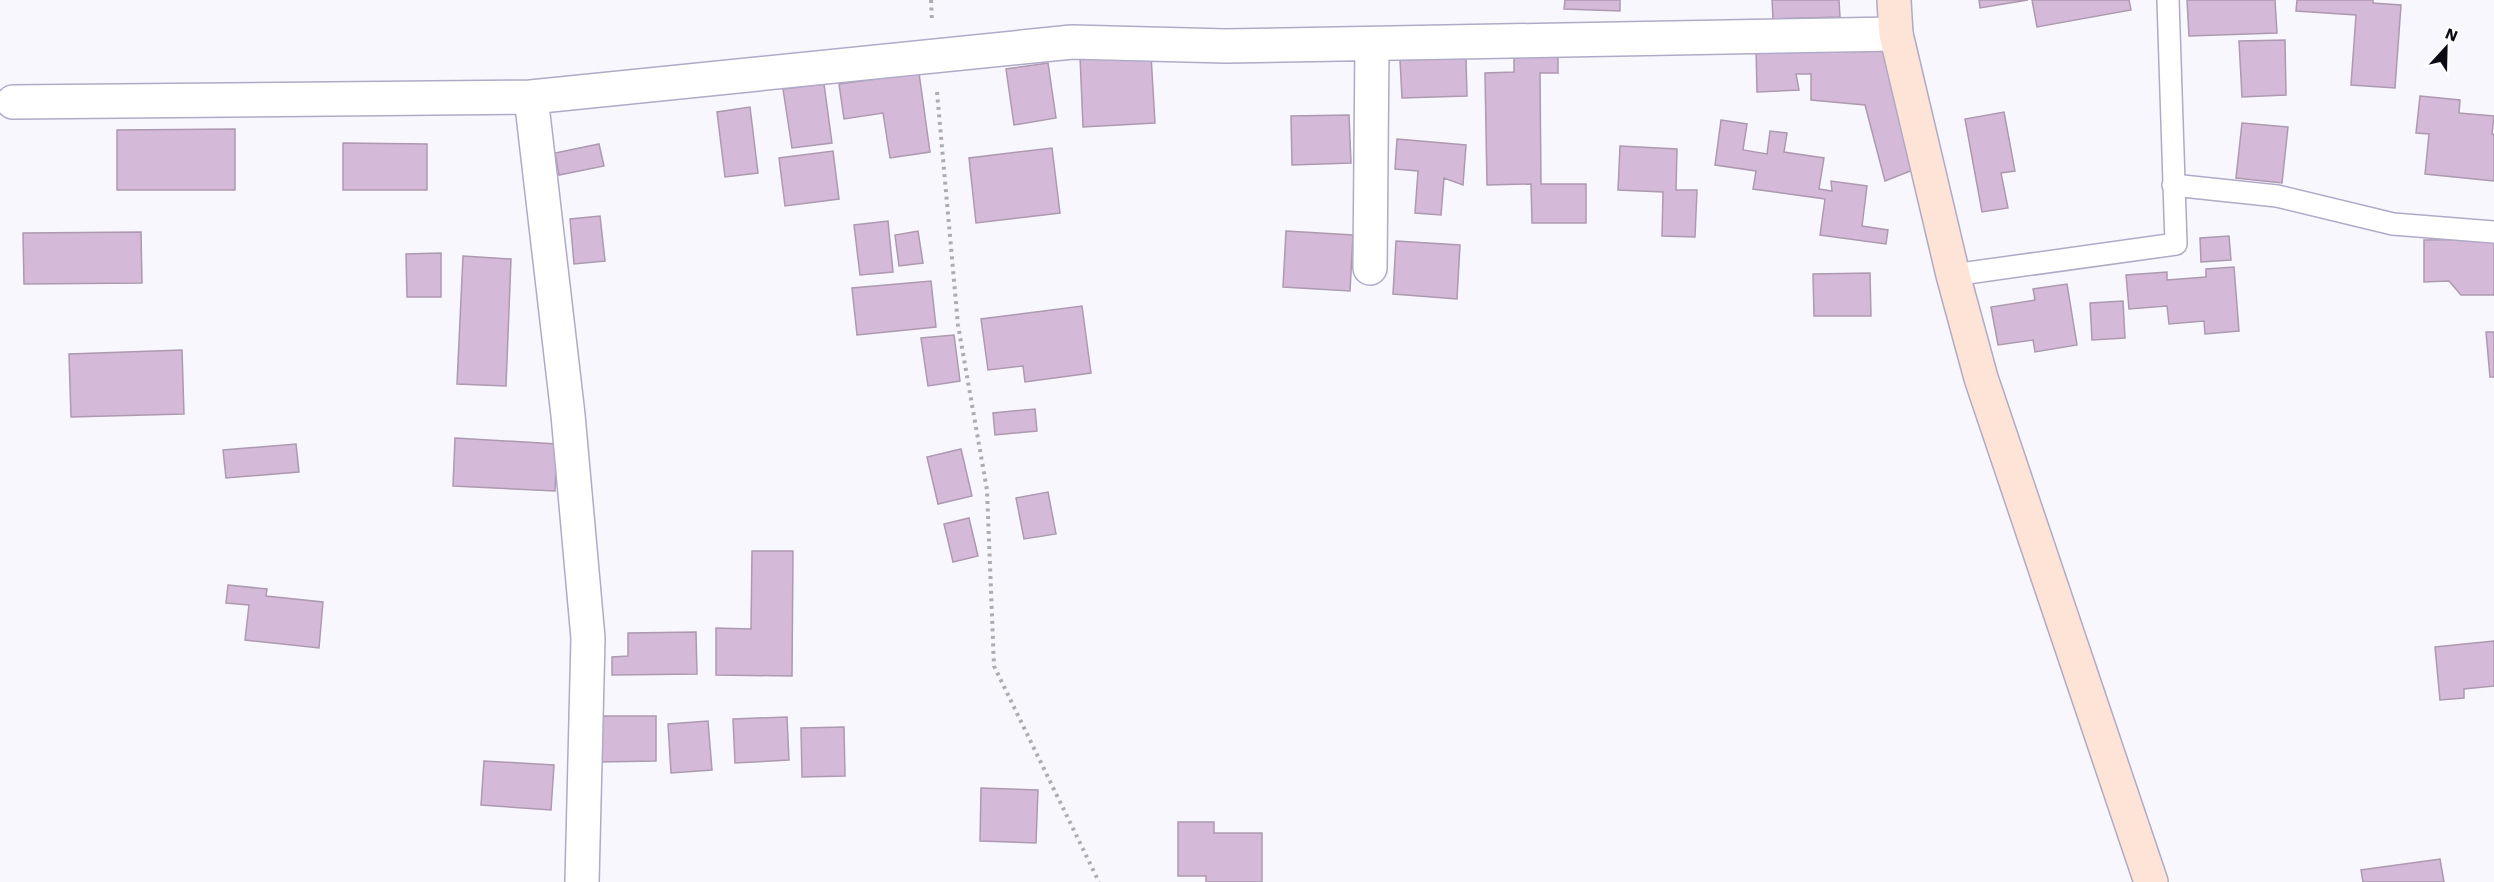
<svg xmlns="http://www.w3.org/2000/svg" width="2494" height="882" font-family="'Work Sans',sans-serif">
  <rect width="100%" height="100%" fill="#f8f7fd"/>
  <!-- building -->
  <path fill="#d4bad8" stroke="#ad99b0" stroke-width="1.5" d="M1565,0H1620V11L1564,9Z
    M1772,0H1839L1840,17L1773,19Z
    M1979,0H2028L1980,8Z
    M2032,0H2129L2131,10L2037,27Z
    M2187,0H2275L2277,33L2189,36Z
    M2297,0H2373V3L2401,5L2395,88L2351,85L2356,15L2296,11Z
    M2285,40L2286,95L2242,97L2239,41Z
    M1756,47H1889L1913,170L1885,181L1865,105L1811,100V74H1796L1799,90L1757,92Z
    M1558,52V73H1540L1541,184H1586V223H1532L1531,184L1487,185L1485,73L1514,72V53Z
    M1151,55L1155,123L1083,127L1080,57Z
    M1466,58L1467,96L1402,98L1400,60Z
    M1048,63L1056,118L1014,125L1006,69Z
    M919,73L930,152L890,158L883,113L844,119L839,84Z
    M824,84L832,143L792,148L783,89Z
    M2420,96L2460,100L2459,113L2494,116L2492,134H2494V181L2425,174L2429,134L2416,133Z
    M750,107L758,173L725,177L717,112Z
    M2004,112L2015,171L2001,173L2008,208L1982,212L1965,119Z
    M1349,115L1351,163L1292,165L1291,116Z
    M1721,120L1747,124L1743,150L1767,154L1770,131L1787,133L1784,152L1824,158L1819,189L1832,191L1831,181L1867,186L1862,226L1888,230L1886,244L1820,235L1825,199L1753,189L1756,171L1715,165Z
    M2242,123L2288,127L2282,183L2236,178Z
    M235,129V190H117V130Z
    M1397,139L1466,145L1463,185L1444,178L1441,215L1415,213L1418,171L1395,169Z
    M343,143L427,144V190H343Z
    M599,144L604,166L559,175L555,153Z
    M1620,146L1677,149L1676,190H1697L1695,237L1662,236L1663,192L1618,190Z
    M1052,148L1060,213L976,223L969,158Z
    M833,151L839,199L785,206L779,158Z
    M600,216L605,261L574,264L570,219Z
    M888,221L893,272L860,275L854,225Z
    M918,231L923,263L899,266L895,235Z
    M1286,231L1353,235L1350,291L1283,287Z
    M141,232L142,283L24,284L23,233Z
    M2229,236L2231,260L2201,262L2200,238Z
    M2494,239V295H2461L2449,281L2424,282V240Z
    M1396,241L1460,245L1457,299L1393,294Z
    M441,253V297H407L406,254Z
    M463,256L511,259L506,386L457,384Z
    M2234,267L2239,331L2205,334L2204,321L2169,324L2167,306L2129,309L2126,275L2167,272V280L2206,277V269Z
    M1870,273L1871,316H1814L1813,274Z
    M931,281L936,327L857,335L852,288Z
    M2067,284L2077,345L2035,352L2033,340L1998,345L1991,307L2035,300L2033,289Z
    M2123,301L2125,338L2092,340L2090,303Z
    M1082,306L1091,373L1025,382L1023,366L988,370L981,319Z
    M2486,332H2494V377H2490Z
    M954,335L960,381L928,386L921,338Z
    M182,350L184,414L71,417L69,354Z
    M1035,409L1037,431L995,435L993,413Z
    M455,438L557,444L555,491L453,486Z
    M296,444L299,472L226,478L223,450Z
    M961,449L972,496L938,504L927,457Z
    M1048,492L1056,534L1024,539L1016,498Z
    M969,518L978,556L953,562L944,524Z
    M752,551H793L792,676L716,675V628L751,629Z
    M228,585L267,589L266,596L323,602L319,648L245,640L249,605L226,603Z
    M696,632L697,674L612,675V657L628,656V633Z
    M2494,641V686L2464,689V698L2440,700L2435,647Z
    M599,716H656V761L599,762Z
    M787,717L789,760L735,763L733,719Z
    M708,721L712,770L671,773L668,724Z
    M844,727L845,776L802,777L801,728Z
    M484,761L554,765L551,810L481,805Z
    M981,788L1038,790L1036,843L980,841Z
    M1178,822H1214V833H1262V882H1206V876H1178Z
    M2440,859L2444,882H2363L2361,870Z"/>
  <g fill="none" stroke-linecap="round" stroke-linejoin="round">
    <!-- lane casing -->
    <g stroke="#b0aac7" stroke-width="24">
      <path id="lane" d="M2173,185L2277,196L2393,224L2494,232
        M1953,275L2176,244L2168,0"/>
    </g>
    <!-- street casing -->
    <g stroke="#b0aac7" stroke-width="36">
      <path id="street" d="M531,97L568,415L588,638L582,882
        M13,102L531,97L1072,42L1226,46L1896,34
        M1370,268L1372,44"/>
    </g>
    <!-- secondary casing -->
    <g stroke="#b0aac7" stroke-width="36">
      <path id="secondary" d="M1894,0L1896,34L1953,275L1981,378L2151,882"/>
    </g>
    <!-- path -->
    <path stroke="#aeacb3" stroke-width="4" stroke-dasharray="3 4.5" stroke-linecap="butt" d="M931,0L932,21
      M937,92L958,325L987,490L994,666L1099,882"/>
    <!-- lane -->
    <use href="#lane" stroke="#fff" stroke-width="21"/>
    <!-- street -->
    <use href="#street" stroke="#fff" stroke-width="33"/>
    <!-- secondary -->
    <use href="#secondary" stroke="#fde4d6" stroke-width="33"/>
  </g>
  <!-- north arrow -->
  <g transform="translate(2446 48) rotate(22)" stroke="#ffffff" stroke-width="4.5" paint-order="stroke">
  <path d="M0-4.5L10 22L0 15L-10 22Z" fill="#0d0b14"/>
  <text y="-9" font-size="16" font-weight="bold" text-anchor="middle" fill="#0d0b14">N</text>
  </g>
</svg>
